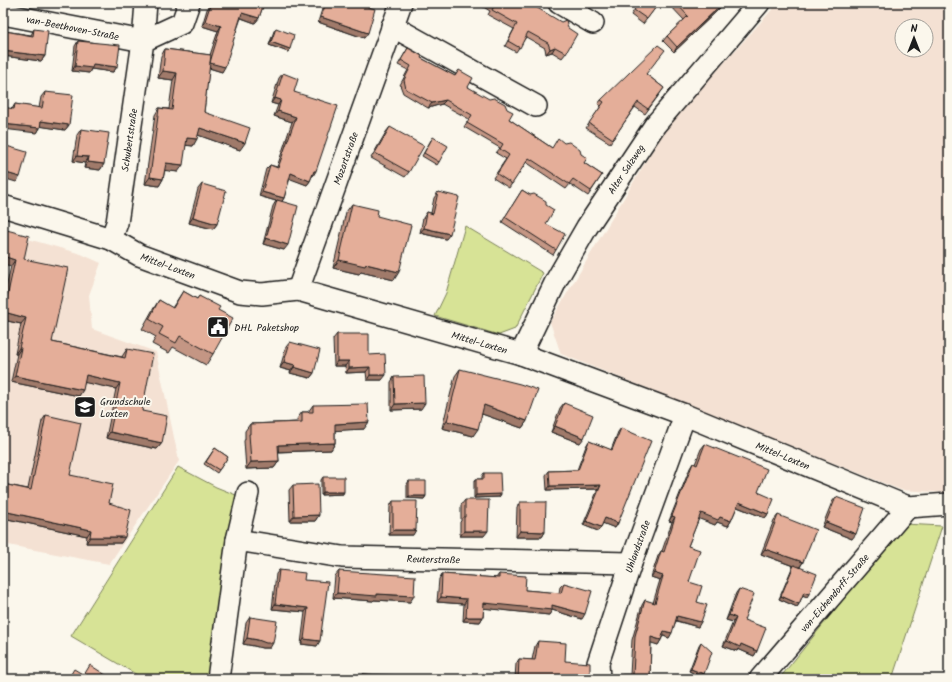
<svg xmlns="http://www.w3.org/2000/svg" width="952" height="682" font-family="Kalam,sans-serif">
  <rect width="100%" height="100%" fill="#fbf7ec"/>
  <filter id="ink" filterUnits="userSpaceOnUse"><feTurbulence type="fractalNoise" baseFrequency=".025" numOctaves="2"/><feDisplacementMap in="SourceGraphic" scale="8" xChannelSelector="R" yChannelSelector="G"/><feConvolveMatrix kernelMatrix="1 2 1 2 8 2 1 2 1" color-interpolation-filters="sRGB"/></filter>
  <g filter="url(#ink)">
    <!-- built -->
    <path fill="#f4e1d3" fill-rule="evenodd" d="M778,3H949V493L901,490L561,354L550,322L667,126ZM902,26H926V50H902Z
      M28,239L81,254L101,263L89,295L92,329L156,352L179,461L109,564L3,544V352Z"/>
    <!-- green -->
    <path fill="#d7e396" stroke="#7a8059" d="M465,226L543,273L515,329L499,335L435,316L446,293Z
      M178,467L216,487L236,495L214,679H144L71,636Z
      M904,524L942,526L892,679H779Z"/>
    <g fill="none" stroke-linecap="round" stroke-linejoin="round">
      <!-- minor casing -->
      <g stroke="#1c1c1c" stroke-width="24">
        <g id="minor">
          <path d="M559,3L593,23"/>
          <path id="s1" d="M3,14L143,41L146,3"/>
          <path d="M392,26L536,106"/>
          <path id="s2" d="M3,206L111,239L139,255L240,292L262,294L298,290L521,354L685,415L908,507L949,504"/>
          <path id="s3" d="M111,239L117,223L143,41L182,23L189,3"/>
          <path id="s4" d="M298,290L401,3"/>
          <path id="s5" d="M521,354L557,279L587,227L655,125L759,3"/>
          <path d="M237,540L248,493"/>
          <path id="s6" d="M218,679L237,540L342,557L631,563"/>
          <path id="s7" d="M599,679L598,663L631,563L685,415"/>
          <path id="s8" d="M760,679L908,507"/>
        </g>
      </g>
      <!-- minor -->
      <use href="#minor" stroke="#fbf7ec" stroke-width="21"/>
    </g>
    <!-- wall -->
    <path fill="#c49684" stroke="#1c1c1c" d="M210,3H264L259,18L255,23L241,18L222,72L209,68L204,112L240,150L198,135L193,146L186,145L178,172L165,170L163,179L159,186L145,184L155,115L159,108L169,109L173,80L158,78L161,56L165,49L210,55L218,31L202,26L208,6Z
      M324,3H355L364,38L318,22Z
      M446,3H459L456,7Z
      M477,3H529L566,53L562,58L552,52L546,54L545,48L526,37L516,52L505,46L514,29L488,15L490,11Z
      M639,3H659L643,24L631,15Z
      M668,3H724L720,8L674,52L663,41L667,36L684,20Z
      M3,27L5,31L31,35L34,29L45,56L41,61L3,56Z
      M276,28L288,52L269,45L274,31Z
      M78,41L117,67L113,72L91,69L89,73L72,71L75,46Z
      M408,48L421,58L455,76L459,70L468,87L509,119L552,148L581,154L584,163L602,175L588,196L570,184L566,189L526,162L509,188L493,178L506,159L496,153L500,148L464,127L469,119L442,104L428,108L403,93L400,85L408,70L398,65Z
      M283,73L294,92L313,176H312L310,181L307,185L290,178L284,198L282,201L284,250L263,244L273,206L276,201L259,196L266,169L270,165L277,167L292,122L274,116L278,105L271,103L279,78Z
      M646,74L664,88L645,114L635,107L610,143L586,128L601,106L598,104L601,100Z
      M45,92L69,125L65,130L40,126V128L37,133L12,109L15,104L39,108L41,97Z
      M390,127L409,172L405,177L371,158L386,132Z
      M81,129L104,164L100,170L84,168L85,163L73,161L77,135Z
      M431,140L439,162L437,165L422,156Z
      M202,184L217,224L213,229L189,223L198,189Z
      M522,190L546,205V224L556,250L553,255L502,222Z
      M438,192L446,239L420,233L423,218L427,212L431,213L434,198Z
      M352,204L377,216L394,280L361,272L359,274L333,268L346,212Z
      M3,229L24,259L52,342L122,357L123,355L127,349L142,411L162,443L157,449L106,438L116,389L85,382L79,396L11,382L17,354H15L21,324L3,320V302L11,266Z
      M183,291L197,299L199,296L218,310L213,354L206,365L173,347L169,353L152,344L156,337L142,329L152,311L159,300L172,308Z
      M337,334L369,355L382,380H367L366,372L346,373L345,366H334L333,339Z
      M290,342L314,373L310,378L290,373L291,371L280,368L286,347Z
      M460,369L527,421L522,428L482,414L473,436L442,428L455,376Z
      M394,377L421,409L391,410V382Z
      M564,403L580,443L551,432L560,408Z
      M313,405L364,429L335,430V443L331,450L278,452L279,461L274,468L246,469L244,441L245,439V431L250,424L297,422V419L302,412H308Z
      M46,415L70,475L109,503L121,543H86L87,536L3,518V484L28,489L42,421Z
      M621,428L618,523L615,528L603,523L601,527L598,531L583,525L598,489L547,490L546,475L549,471L577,470L586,446L589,441L611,450L618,432Z
      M705,444L758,492L768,514L765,518L737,507L731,521L728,526L717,522L715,525L699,518L688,546L689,582L697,602L698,627L676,621L669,638L663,636L661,640L658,645L651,642L650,679H619L622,675H630L632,640L642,605L645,600L653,603L660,580L651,577L658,556L661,551H662L672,522L669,521L690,468L693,463L695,464L701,449Z
      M215,448L228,457L217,473L204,464Z
      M484,473L501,494L499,497L474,498V482L476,479H482V476Z
      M323,477L343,494L321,495V480Z
      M409,481L426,496L424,499L407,498V484Z
      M293,485L319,515L315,521H290L289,490Z
      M836,497L852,539L822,527L832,502Z
      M465,500L484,536H460V522L461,521V505Z
      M393,501L413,535H389L390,506Z
      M520,502L545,532L542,537H516L517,507Z
      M778,515L803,562L800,567L807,597L803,595L799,604L797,607L779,599L792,568L793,566L761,554L774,520Z
      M279,570L304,580L317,646L301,644L305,612L272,609L276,574Z
      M339,571L410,602L374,600L373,601L333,598L335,576Z
      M442,574L496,578L499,574L525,590L559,593L560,587L564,583L582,619L552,610L549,615L484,608L483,617L480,622L463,621L464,604L437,602L439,579Z
      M739,589L744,620L757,651L754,656L738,649L737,651L723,646L733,622L726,620L736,593Z
      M250,617L270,648H262L254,646L243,644L246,623Z
      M538,641L565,661L589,679H515L516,664L519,659L532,660L535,646Z
      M701,642L704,674L702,677L689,671L699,645Z
      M363,674L427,679H360Z"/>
    <!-- shaded-wall -->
    <path fill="#a07a6b" stroke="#1c1c1c" d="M724,3L720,8L674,52L677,47Z
      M242,13L259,18L255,23L239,17Z
      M321,17L368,33L364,38L318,22Z
      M205,21L221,26L218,31L202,26Z
      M271,42L290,49L288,52L269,45Z
      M555,47L552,52L546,54L550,49Z
      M3,51L45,56L41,61L3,56Z
      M210,62L225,67L222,72L206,67Z
      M93,64L117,67L113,72L91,69L89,73L72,71L75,66Z
      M163,71L177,73L173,80L158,78Z
      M275,98L281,100L278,105L271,103Z
      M446,100L442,104L428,108L432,103Z
      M278,111L296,117L292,122L274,116Z
      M41,121L69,125L65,130L38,126Z
      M3,124L40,128L37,133L3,129Z
      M200,128L245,143L240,150L195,134Z
      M187,138L197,139L193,146L183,145Z
      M77,156L89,157L85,163L73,161Z
      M88,162L104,164L100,170L84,168Z
      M166,163L183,165L178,172L161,170Z
      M314,171H316L313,176L311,175Z
      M3,172L20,177L16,182L3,178Z
      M291,173L310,181L307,185L288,178Z
      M150,177L163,179L159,186L145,184Z
      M262,192L284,198L281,203L277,200L276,201L259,196Z
      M193,217L217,224L213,229L189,223Z
      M424,228L450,234L446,239L420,233Z
      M266,238L288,245L284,250L263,244Z
      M3,256L15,260L11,266L3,264Z
      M339,260L366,264L399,272L394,280L361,272L359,274L333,268Z
      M4,312L26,318L21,324L3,320Z
      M19,348H21L17,354H15Z
      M337,361H349L345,366H334Z
      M284,362L295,365L291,371L280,368Z
      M294,367L314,373L310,378L290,373Z
      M370,367L366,372L346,373L349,368Z
      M86,375L120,383L116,389L82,382Z
      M370,375H386L382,380H367Z
      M15,376L83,390L79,396L11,382Z
      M425,403L421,409L391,410L395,404Z
      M484,405L527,421L522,428L479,413Z
      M447,421L478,429L473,436L442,428Z
      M369,422L364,429L330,431L335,424Z
      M555,426L584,438L580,443L551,432Z
      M110,432L162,443L157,449L106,438Z
      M335,443L331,450L273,452L278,445Z
      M279,461L274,468L246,469L251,462Z
      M601,485L598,489L547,490L550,486Z
      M323,492H344L343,494L321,495Z
      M501,494L499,497L474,498L476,495Z
      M409,496H426L424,499L407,498Z
      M739,502L768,514L765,518L735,506Z
      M3,511L91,530L87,536L3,518Z
      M701,513L720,517L731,521L728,526L717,522L715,525L697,518Z
      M319,515L315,521H290L294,516Z
      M672,516L675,517L672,522L669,521Z
      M605,518L618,523L615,528L602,523Z
      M586,521L601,527L598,531L583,525Z
      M826,522L856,534L852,539L822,527Z
      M393,530H416L413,535H389Z
      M464,531H488L484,536H460Z
      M520,531L545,532L542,537H516Z
      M90,537H125L121,543H86Z
      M765,549L803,562L799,568L761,554Z
      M654,573L663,576L660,580L651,577Z
      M804,592L809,594L807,597L802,595Z
      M337,593L377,594L414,596L410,602L374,600L373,601L333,598Z
      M781,596L799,604L797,607L779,599Z
      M441,597L467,599L464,604L437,602Z
      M484,603L552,605L585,614L582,619L552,610L549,615L481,608Z
      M275,604L308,608L305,612L272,609Z
      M729,615L736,618L733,622L726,620Z
      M677,616L701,622L698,627L674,620Z
      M466,617H483L480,622L463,621Z
      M664,631L672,633L669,638L661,635Z
      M651,637L661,640L658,645L648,642Z
      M247,638L258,640L273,643L270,648H262L254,646L243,644Z
      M304,639L320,641L317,646L301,644Z
      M727,641L741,644L757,651L754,656L738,649L737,651L723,646Z
      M691,669L704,674L702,677L689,671Z"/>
    <!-- building -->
    <path fill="#e4ae99" stroke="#1c1c1c" d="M211,3H264L259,18L242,13L225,67L210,63L211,59L221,26L205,21Z
      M326,3H355L375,9L368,33L321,17Z
      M489,3H529L561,22L566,20L568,28L577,34L566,53L555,47L550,49L548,43L528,32L520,48L508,41L517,24L492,10L494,6Z
      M639,3H659L647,19L634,10Z
      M676,3H723L677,47L667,36L688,16Z
      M3,27L5,28V31L33,36L34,29L48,31L45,56L3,51Z
      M276,28L294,35L290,49L271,42Z
      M78,41L120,45L117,67L93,64L92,68L75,66Z
      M658,45L665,50L646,74L664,88L648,109L638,102L613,139L589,123L604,102L601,100Z
      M408,48L422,56L421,58L455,76L459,70L473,78L468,87L489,99L494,98L505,104L507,109L513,112L509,119L552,148L558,138L564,143L569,142L580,150L581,154L587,158L584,163L602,175L591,191L573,179L569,184L529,158L512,184L497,174L509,155L500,149L503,144L467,123L472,115L446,100L432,103L406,89L404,80L411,66L401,60Z
      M165,49L211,55L204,112L250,128L245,143L200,128L197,139L187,138L183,165L166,163L163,179L150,177L159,108L172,110L177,73L163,71Z
      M283,73L298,79L294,92L338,106L316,171H314L310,181L291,173L284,198L262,192L270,165L278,168L296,117L278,111L281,100L275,98Z
      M45,92L73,95L69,125L41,121L40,128L3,124V107L14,109L15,104L42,108Z
      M390,127L424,146L409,172L375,153Z
      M81,129L109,133L104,164L88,162L89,157L77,156Z
      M433,137L448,146L439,162L424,153Z
      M3,145L27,152L20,177L3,172Z
      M202,184L226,191L217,224L193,217Z
      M522,190L530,195L534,194L546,201V205L554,210L546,224L565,234L556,250L505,217Z
      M438,192L459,197L450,234L424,228L427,212L433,214Z
      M277,200L298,206L288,245L266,238Z
      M352,204L378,210L377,216L411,225L399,272L366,264L365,266L339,260Z
      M3,229L29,236L24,259L68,268L52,342L125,358L127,349L153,354L142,411L167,416L162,443L110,432L120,383L86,375L83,390L15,376L21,348H19L26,318L4,312L15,260L3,256Z
      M183,291L197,299L199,296L220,307L218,310L233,318L213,354L180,336L176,343L159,334L163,327L149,319L159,300L173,308Z
      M337,334H369V355L385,354L386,375H370V367L349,368V361H337Z
      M290,342L320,350L314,373L294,367L295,365L284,362Z
      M460,369L520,384L538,390L527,421L484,405L478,429L447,421Z
      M424,376L425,403L395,404L394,377Z
      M564,403L593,415L584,438L555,426Z
      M368,404L369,422L335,424V443L278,445L279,461L251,462L249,434H250V424L302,422V412H313V405Z
      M46,415L81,423L70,475L113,484L109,503L131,510L125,537H90L91,530L3,511V484L31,490Z
      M621,428L651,441L618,523L605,518L601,527L586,521L601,485L550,486L549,471L578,470L589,441L612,450Z
      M705,444L767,469L758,492L774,499L768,514L739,502L731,521L720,517L718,520L701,513L688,546L700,550L689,582L702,586L697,602L707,605L701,622L677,616L672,633L664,631L661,640L651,637L650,679H622V675H633L635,636L645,600L655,603L663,576L654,573L661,551L664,552L675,517L672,516L693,463L697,465Z
      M215,448L228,457L219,470L206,462Z
      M484,473H500L501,494L476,495V479H484Z
      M323,477H344V492H323Z
      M409,481H426V496H409Z
      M318,484L319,515L294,516L293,485Z
      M836,497L865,508L856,534L826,522Z
      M465,500H489L488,531H464V517H465Z
      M393,501H417L416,530H393Z
      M520,502H546L545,532L520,531Z
      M778,515L816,530L803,562L765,549Z
      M794,565L817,574L809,594L804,592L799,604L781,596Z
      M279,570L305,573L304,580L328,582L320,641L304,639L308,608L275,604Z
      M339,571L415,576L414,596L377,594V596L337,593Z
      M442,574L499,578V574L526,576L525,590L561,593L564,583L592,591L585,614L552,605V610L484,603L483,617H466L467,599L441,597Z
      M739,589L754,594L744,620L766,628L757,651L741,644L740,647L727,641L736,618L729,615Z
      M250,617L277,621L273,643H266L258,640L247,638Z
      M538,641L566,643L565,661L590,663V672L589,679H518L519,659L535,660Z
      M701,642L712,652L704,674L691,669Z
      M90,665L112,679H68L74,669L84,675Z
      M363,674L427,677V679H363Z
      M299,675L319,677L318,679H298Z"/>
  </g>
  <!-- icons -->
  <defs>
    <g id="civic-square" transform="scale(1.15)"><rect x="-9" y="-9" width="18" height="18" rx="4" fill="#1c1c1c" stroke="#fbf7ec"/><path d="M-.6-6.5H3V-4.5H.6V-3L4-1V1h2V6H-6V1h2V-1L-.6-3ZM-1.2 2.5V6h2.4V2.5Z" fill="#fff"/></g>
    <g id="school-square" transform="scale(1.15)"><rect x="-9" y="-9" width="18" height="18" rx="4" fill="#1c1c1c" stroke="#fbf7ec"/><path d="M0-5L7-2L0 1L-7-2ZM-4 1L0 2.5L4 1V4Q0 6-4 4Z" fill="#fff"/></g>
  </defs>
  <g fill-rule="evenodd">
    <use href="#civic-square" x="218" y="327"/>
    <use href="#school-square" x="85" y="407"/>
  </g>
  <g text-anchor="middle" stroke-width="4" stroke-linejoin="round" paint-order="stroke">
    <!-- street labels -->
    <g font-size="10" fill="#1c1c1c" stroke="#fbf7ec">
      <text dy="4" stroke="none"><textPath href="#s1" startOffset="71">van-Beethoven-Straße</textPath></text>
      <text dy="4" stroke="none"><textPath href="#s3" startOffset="101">Schubertstraße</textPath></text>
      <text dy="4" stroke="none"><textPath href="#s4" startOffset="140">Mozartstraße</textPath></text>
      <text dy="4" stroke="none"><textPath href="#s5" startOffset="213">Alter Salzweg</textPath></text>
      <text dy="4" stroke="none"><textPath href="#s2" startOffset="176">Mittel-Loxten</textPath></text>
      <text dy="4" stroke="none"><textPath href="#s2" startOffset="500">Mittel-Loxten</textPath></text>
      <text dy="4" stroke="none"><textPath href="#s2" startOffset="824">Mittel-Loxten</textPath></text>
      <text dy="4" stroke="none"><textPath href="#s7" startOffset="139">Uhlandstraße</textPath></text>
      <text dy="4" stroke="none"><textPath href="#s6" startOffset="338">Reuterstraße</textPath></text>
      <text dy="4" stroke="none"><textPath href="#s8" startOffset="114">von-Eichendorff-Straße</textPath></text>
    </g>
    <!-- poi labels -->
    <g font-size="10" fill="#1c1c1c" stroke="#fbf7ec" text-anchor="start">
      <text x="234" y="331">DHL Paketshop</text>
      <text x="100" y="405">Grundschule<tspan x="100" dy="12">Loxten</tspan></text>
    </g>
  </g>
  <!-- margin -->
  <rect width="952" height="682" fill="none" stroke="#fbf7ec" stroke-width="16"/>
  <rect x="8" y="8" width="936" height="666" fill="none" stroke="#1c1c1c" stroke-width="1.5" filter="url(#ink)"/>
  <!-- north arrow -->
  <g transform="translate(914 38)"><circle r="19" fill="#fbf7ec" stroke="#a29f99"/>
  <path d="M0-3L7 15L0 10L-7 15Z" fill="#1c1c1c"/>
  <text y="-6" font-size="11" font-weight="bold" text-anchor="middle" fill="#1c1c1c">N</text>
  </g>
</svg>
